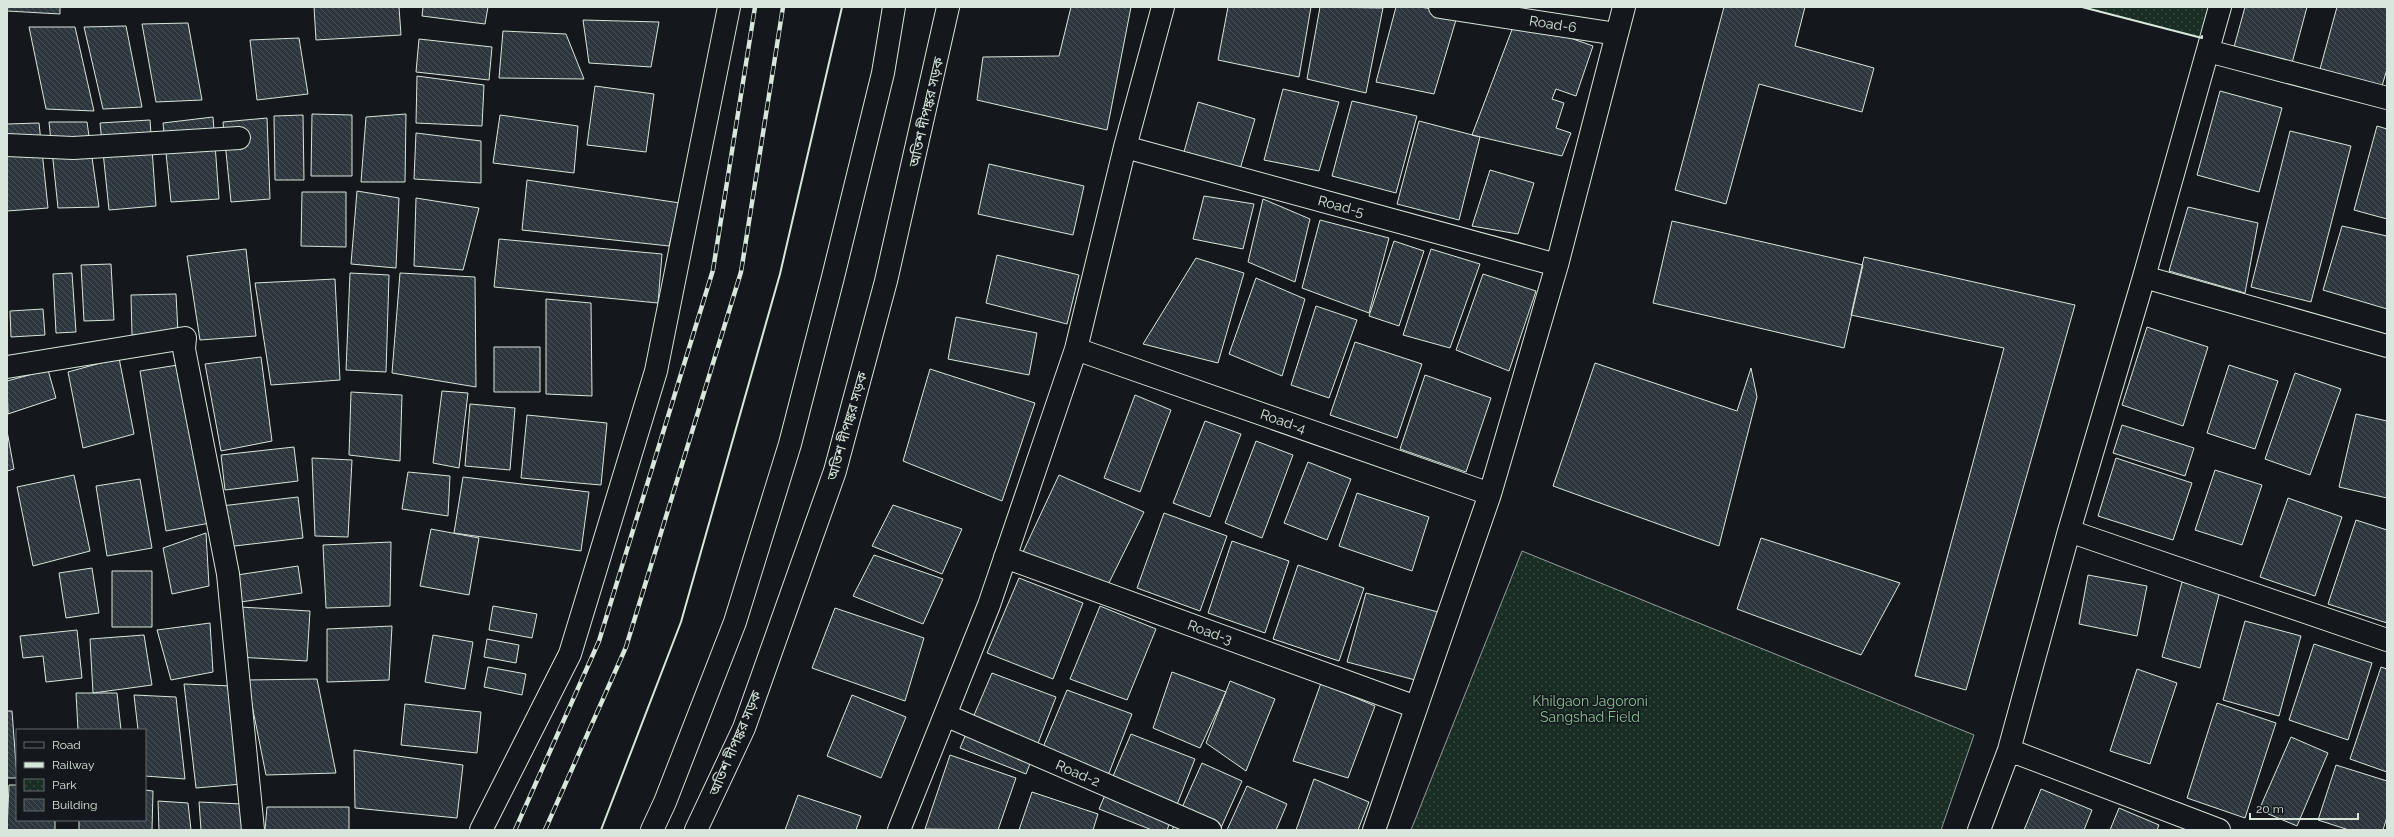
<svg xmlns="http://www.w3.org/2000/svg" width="2394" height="837" font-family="Raleway,'Noto Sans Bengali',sans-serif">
  <defs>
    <pattern id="park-dots" width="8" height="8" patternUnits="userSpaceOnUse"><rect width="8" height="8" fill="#1a2d24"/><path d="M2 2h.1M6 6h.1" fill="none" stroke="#3b4b43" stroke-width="1.8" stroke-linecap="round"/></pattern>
    <pattern id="building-back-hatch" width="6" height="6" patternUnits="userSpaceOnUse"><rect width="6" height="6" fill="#2c363c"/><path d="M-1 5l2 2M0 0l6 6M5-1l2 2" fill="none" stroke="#4a5358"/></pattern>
  </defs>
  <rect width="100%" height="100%" fill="#14181c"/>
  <!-- park -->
  <path fill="url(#park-dots)" stroke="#939e99" d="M2082,7H2210L2202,38Z
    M1522,551L1974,735L1941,830H1411Z"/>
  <!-- building -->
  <path fill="url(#building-back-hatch)" stroke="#d8e6dc" d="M7,7H60V14L7,11Z
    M314,7H399L401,35L316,40Z
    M423,7H488L485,24L422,16Z
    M1071,7H1131L1107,130L977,100L983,57L1059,56Z
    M1228,7H1311L1299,77L1218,60Z
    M1320,7L1383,8L1366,93L1307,79Z
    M1396,7H1420L1458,13L1434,94L1376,82Z
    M1724,7H1805L1795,46L1874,68L1862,112L1759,84L1726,204L1675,190Z
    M2245,7H2307L2292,63L2234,47Z
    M2337,7H2387V69L2382,86L2320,69Z
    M1516,19L1593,46L1576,96L1556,89L1552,99L1564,103L1556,128L1571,133L1562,156L1472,135Z
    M583,20L659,22L651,67L589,63Z
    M188,23L202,100L156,102L142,24Z
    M126,26L142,107L103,109L84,27Z
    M29,27H75L94,111L46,109Z
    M503,31L566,34L584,79L499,78Z
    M299,38L308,94L257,100L250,40Z
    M419,39L492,47L489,80L416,72Z
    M417,76L484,85L482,126L416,123Z
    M595,86L654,94L646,152L587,145Z
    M1283,89L1339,102L1319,171L1264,160Z
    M2220,91L2282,108L2259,192L2197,175Z
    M1352,101L1417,116L1396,193L1332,176Z
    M1198,102L1255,119L1240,169L1184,152Z
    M312,114L352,115V176H311Z
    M406,114L405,182H361L366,117Z
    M303,115L304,180H275L274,116Z
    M500,115L578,126L574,173L493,163Z
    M213,117L219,199L171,202L163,123Z
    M267,118L270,199L231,202L223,122Z
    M150,120L156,206L109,210L100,123Z
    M1419,121L1480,137L1459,220L1397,204Z
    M49,122H87L99,207L58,208Z
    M39,123L48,208L7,211V124Z
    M2377,126L2387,129V219L2354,210Z
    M2290,131L2351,146L2311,302L2251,287Z
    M416,133L481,141V183L414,179Z
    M989,164L1084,186L1073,235L978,214Z
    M1490,170L1534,183L1518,234L1472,226Z
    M527,180L680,203L669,246L522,230Z
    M357,191L399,198L396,268L351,264Z
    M302,192H346V247L301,246Z
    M1204,196L1254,204L1243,249L1193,239Z
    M416,198L479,208L463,270L414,266Z
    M1263,199L1310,219L1295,282L1248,262Z
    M2188,207L2258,223L2245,293L2169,271Z
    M1320,220L1389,238L1369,313L1302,288Z
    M1672,221L1863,265L1844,348L1653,303Z
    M2342,226L2387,236V309L2323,290Z
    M499,239L662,254L658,303L494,287Z
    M1394,241L1424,251L1399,326L1369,316Z
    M246,249L256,336L200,340L187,256Z
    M1431,249L1480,264L1450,348L1403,335Z
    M997,255L1079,275L1067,324L986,303Z
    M1864,257L2075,305L1966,690L1915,676L2004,348L1851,315Z
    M1196,258L1244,273L1218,363L1143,344Z
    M111,264L114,320L84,321L81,265Z
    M72,273L76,332L56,333L53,274Z
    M350,273L389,275L386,372L346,370Z
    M400,273L475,277L476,387L392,373Z
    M1483,274L1536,291L1509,371L1456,350Z
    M1256,278L1305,299L1282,376L1229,354Z
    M335,279L340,380L271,385L255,283Z
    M176,294L178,333L132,335L131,295Z
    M546,299L591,303L592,396L546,394Z
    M1316,306L1357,320L1329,398L1291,385Z
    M43,309L45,335L11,337L10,311Z
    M956,317L1037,333L1029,375L948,359Z
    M2147,327L2208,347L2183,426L2122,405Z
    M1355,342L1422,364L1397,438L1330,415Z
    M494,347H540V392H494Z
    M261,357L272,441L221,451L205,364Z
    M119,358L134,434L83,448L68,372Z
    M1595,363L1737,411L1751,368L1757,397L1719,546L1553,486Z
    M184,364L210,523L166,531L140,371Z
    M2229,365L2278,381L2255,449L2207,433Z
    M930,369L1035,403L1002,501L903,461Z
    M48,370L56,398L8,414L7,381Z
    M2295,373L2341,389L2310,475L2265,459Z
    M1425,375L1491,398L1466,472L1400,449Z
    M442,391L468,393L459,468L433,463Z
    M351,392L402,395L400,461L349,455Z
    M1135,395L1171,410L1140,492L1104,478Z
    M470,404L515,408L510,470L465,466Z
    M2356,414L2387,421V498L2339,487Z
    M527,415L607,423L601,485L521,478Z
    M1205,421L1241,434L1210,517L1173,503Z
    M2122,425L2194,448L2185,476L2113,453Z
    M7,431L14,469L7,471Z
    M1256,441L1293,455L1262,538L1225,523Z
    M294,447L298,481L225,490L221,455Z
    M312,458L352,460L348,537L315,536Z
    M2116,458L2192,483L2173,540L2098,516Z
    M1308,462L1351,479L1327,540L1284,523Z
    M2215,470L2262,485L2242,545L2195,530Z
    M408,472L450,476L448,516L402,509Z
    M74,475L90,551L33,566L17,487Z
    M1059,475L1144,512L1104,593L1023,552Z
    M463,477L589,492L581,551L454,533Z
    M140,479L152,548L107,556L96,486Z
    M1357,493L1429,517L1412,571L1339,546Z
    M298,497L303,538L226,547L221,506Z
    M2288,498L2342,517L2315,596L2260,577Z
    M893,505L962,529L942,574L872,546Z
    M1164,513L1227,536L1200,611L1137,588Z
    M2356,520L2387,530V623L2328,604Z
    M431,529L479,538L469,595L420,586Z
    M206,533L209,586L172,594L163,548Z
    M1761,538L1900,583L1861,655L1737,609Z
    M1232,541L1289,561L1265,633L1208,613Z
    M391,542L390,606L326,608L323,545Z
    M874,555L943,579L923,624L853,596Z
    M1298,565L1364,588L1339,661L1273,639Z
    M298,566L302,593L227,604L223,577Z
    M92,568L99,613L66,618L59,573Z
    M112,571H152V627H112Z
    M2088,575L2147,586L2137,636L2079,624Z
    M1019,578L1083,603L1053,679L987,653Z
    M2182,582L2220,591L2200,668L2162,657Z
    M1366,593L1438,612L1419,681L1347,662Z
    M493,606L537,614L532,638L489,630Z
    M1100,606L1156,629L1127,700L1070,679Z
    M240,607L310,611L307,661L237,657Z
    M835,608L924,638L905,701L812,668Z
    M2245,621L2301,636L2279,716L2223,700Z
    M210,623L213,672L171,680L157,630Z
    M392,626L389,680L327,682V629Z
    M77,630L82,678L46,682L43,656L23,658L20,636Z
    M144,635L152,685L93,693L90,639Z
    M433,635L473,642L465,689L425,682Z
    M487,639L519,645L516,663L484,657Z
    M2314,644L2372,663L2348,740L2289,720Z
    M488,667L526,674L522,695L484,687Z
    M2381,667L2387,669V772L2350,759Z
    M2137,669L2177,683L2150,764L2110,751Z
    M1172,672L1226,692L1200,748L1153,728Z
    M992,673L1056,697L1026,774L960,748Z
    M317,679L336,773L266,775L247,680Z
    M1230,681L1275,699L1246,771L1206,743Z
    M1321,683L1375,706L1348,778L1293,761Z
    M184,684L232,686L242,784L196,788Z
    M1067,690L1132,714L1102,791L1036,764Z
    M76,693H117L121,730H78Z
    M134,695L176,697L185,779L145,776V730H138Z
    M852,695L906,717L881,778L827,756Z
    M2217,703L2276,723L2245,818L2187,798Z
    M405,704L481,712L477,753L401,745Z
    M7,711H12L17,778H7Z
    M1131,734L1195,759L1167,830H1152L1099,809Z
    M2291,737L2328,753L2297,826L2259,810Z
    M354,750L463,765L457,818L355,808Z
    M950,755L1016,778L998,830L925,829Z
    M1202,763L1242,781L1220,830H1172Z
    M2336,765L2387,781V817L2383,830H2349L2318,820Z
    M1314,779L1369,802L1358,830H1296Z
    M9,785H17V820H55V830H7Z
    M1247,786L1287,804L1276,830H1227Z
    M2041,789L2092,810L2084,830H2024Z
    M145,790L153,791L152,830H79V820H145Z
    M1032,792L1098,814L1093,830H1019Z
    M798,795L861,816L856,830H785Z
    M158,801L188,803L191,830H159Z
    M199,802L242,804L244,830H201Z
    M267,807H349V830H265Z
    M2119,808L2159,825L2157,830H2110Z"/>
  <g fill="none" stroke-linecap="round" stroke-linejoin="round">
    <!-- street casing -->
    <g stroke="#d8e6dc" stroke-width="24">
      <path id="street" d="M1440,7L1617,34
        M2208,51L2387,98
        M7,145L73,148L239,138
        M1125,147L1557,265
        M2144,277L2387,346
        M1076,349L1490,494
        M7,367L185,338L184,349L228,574L253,830
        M2069,531L2387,640
        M1005,557L1416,707
        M945,715L1210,830
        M2009,750L2219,830
        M481,830L570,654L656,371L729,7
        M899,830L989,605L1076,349L1125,147L1163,7
        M1374,830L1490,494L1557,265L1624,7
        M1979,830L2009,750L2069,531L2144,277L2220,7"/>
    </g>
    <!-- primary casing -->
    <g stroke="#d8e6dc" stroke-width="24">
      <path id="primary" d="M652,830L665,802L735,622L790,444L832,281L883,73L894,7
        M696,830L744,728L835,471L886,281L948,7"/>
    </g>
    <!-- street -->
    <use href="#street" stroke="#14181c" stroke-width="22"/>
    <!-- primary -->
    <use href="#primary" stroke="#14181c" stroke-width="22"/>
    <!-- rail casing -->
    <g stroke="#d8e6dc" stroke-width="4.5">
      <path id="rail" d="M515,830L599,641L713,270L755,7
        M545,830L626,647L741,272L783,7"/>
    </g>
    <!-- rail -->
    <use href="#rail" stroke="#14181c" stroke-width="3" stroke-dasharray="9" stroke-linecap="butt"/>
    <!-- wall -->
    <path stroke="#d8e6dc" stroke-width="2" d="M2082,7L2202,38V36
      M601,830L681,622L780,274L842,7"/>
  </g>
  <g text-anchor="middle" stroke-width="3" stroke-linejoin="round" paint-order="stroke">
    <!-- street labels -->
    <g font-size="14" fill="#d8e6dc" stroke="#14181c">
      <text transform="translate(1553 24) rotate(9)" y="5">Road-6</text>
      <text transform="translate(926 112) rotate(-77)" y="5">অতিশ দীপঙ্কর সড়ক</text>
      <text transform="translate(1341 206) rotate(15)" y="5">Road-5</text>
      <text transform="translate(1283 421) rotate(19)" y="5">Road-4</text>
      <text transform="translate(847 426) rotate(-74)" y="5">অতিশ দীপঙ্কর সড়ক</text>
      <text transform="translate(1210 632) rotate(20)" y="5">Road-3</text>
      <text transform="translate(735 743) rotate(-67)" y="5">অতিশ দীপঙ্কর সড়ক</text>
      <text transform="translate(1078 773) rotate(23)" y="5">Road-2</text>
    </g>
    <!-- park labels -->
    <g font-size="14" fill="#8ac095" stroke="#14181c">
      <text x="1590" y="706">Khilgaon Jagoroni<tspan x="1590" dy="16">Sangshad Field</tspan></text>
    </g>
  </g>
  <!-- border -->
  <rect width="2394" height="837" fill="none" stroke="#d8e6dc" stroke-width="16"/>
  <!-- legend -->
  <rect x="16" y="729" width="130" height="92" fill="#14181c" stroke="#626a69"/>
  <rect x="24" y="742" width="20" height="6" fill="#14181c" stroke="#626a69"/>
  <text x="52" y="749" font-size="12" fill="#d8e6dc">Road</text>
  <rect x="24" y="762" width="20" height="6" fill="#d8e6dc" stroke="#626a69"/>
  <text x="52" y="769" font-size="12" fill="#d8e6dc">Railway</text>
  <rect x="24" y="779" width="20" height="12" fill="url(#park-dots)" stroke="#626a69"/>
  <text x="52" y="789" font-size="12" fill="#d8e6dc">Park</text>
  <rect x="24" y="799" width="20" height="12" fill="url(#building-back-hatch)" stroke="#626a69"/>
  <text x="52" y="809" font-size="12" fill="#d8e6dc">Building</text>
  <!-- scale -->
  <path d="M2250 813v6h108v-6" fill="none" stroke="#d8e6dc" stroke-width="2"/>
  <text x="2256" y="813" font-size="12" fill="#d8e6dc" stroke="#14181c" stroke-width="3" paint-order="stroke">20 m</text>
</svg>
